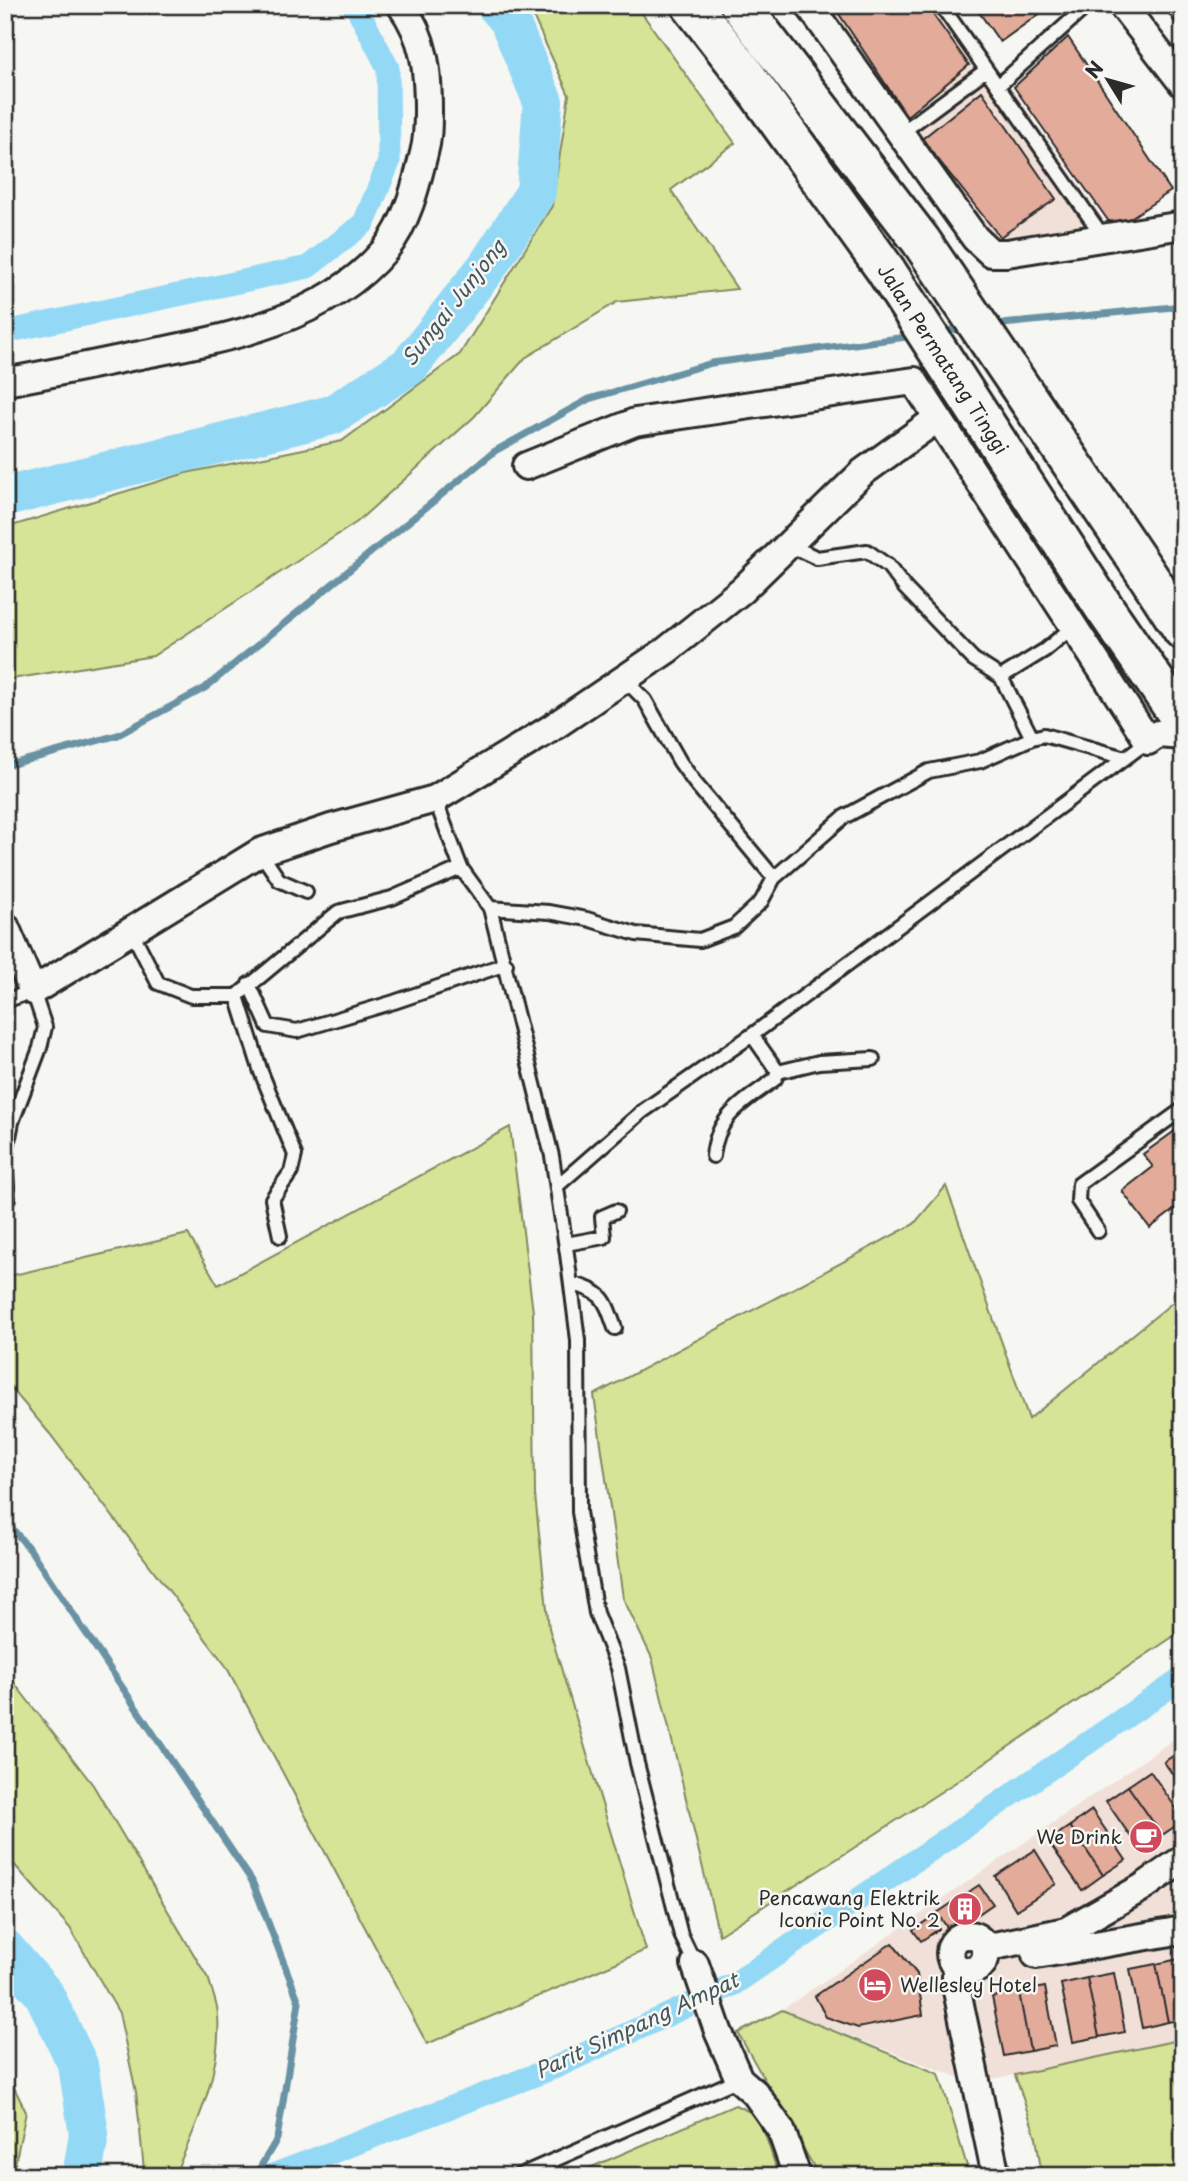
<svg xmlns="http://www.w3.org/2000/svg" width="1188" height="2181" font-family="'Playpen Sans',sans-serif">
  <rect width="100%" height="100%" fill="#f6f6f2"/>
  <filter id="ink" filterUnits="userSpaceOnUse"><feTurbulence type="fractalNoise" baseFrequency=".0143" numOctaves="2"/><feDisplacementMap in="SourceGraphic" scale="14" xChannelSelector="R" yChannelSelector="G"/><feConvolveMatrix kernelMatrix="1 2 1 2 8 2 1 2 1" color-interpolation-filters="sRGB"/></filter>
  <g filter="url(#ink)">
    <!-- built -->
    <path fill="#f0e0d8" d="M791,5H953L1125,250L983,267Z
      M1183,1733V2039L1015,2075L971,2082L782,2010Z"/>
    <!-- green -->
    <path fill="#d5e497" stroke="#808861" stroke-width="2" d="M528,5H636L735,143L671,190L737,289L617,302L525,358L474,417L357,522L153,656L5,680V528L186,473L342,441L460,354L552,206L569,95Z
      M510,1127L533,1312L535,1495L549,1628L646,1950L427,2044L226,1666L50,1434L5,1381V1277L188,1234L218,1285Z
      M946,1186L1029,1419L1183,1294V1630L956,1782L719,1935L652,1658L623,1598L594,1395L914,1224Z
      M5,1671L93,1785L209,1980C212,1992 218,2005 218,2016C222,2072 196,2127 174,2176H141L144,2170L136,2092L119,2013L70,1928L5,1854Z
      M782,2010L939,2074L970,2176H819L738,2033Z
      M1183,2039V2176H1042L1036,2137L1015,2075Z
      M5,2069L26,2112L14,2169L10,2176H5Z
      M735,2105L759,2116L779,2176H571Z"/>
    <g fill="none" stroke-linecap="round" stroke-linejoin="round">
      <!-- stream -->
      <path stroke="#6993a4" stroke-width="7" d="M992,325L1183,306
        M940,332L966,328
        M5,766L118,735L205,688L495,451L589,399L712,363L914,336
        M5,1520L31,1551L252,1881L299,2002L277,2139L255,2176"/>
      <!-- canal -->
      <path stroke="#93d9f5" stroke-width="23" d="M5,332L308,267L364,223L389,162L388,68L357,8L353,5
        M270,2176L556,2067L734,1984L1183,1678"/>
      <!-- river -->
      <path stroke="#93d9f5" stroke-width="40" d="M5,497L332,415L409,366L487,267L536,192L543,102L509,20L496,5
        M5,1949L44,1994L78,2065L89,2134L82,2176"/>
    </g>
    <!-- building -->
    <path fill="#e3ab9a" stroke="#2b2b2b" stroke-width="2" d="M833,5H926L969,65L907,116Z
      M974,5H1052L1000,42Z
      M1163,5H1183V34Z
      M1068,37L1171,191L1114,229L1014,87Z
      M982,91L1056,199L1000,237L922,139Z
      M1183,1125V1203L1150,1228L1122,1191L1153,1167L1143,1154Z
      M1183,1749V1789L1164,1762Z
      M1150,1771L1183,1818V1821L1162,1835L1128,1786Z
      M1128,1786L1162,1835L1140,1850L1106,1801Z
      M1092,1810L1126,1860L1103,1875L1070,1826Z
      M1070,1826L1103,1875L1082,1890L1048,1841Z
      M1035,1850L1056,1884L1016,1910L995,1876Z
      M979,1885L993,1904L951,1933L937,1913Z
      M932,1917L939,1929L921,1941L913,1930Z
      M892,1943L917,1974L923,2015L858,2028L826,2017L815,1996Z
      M1183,1958V2019L1168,2022L1156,1964Z
      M1156,1964L1168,2022L1142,2028L1130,1969Z
      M1114,1973L1125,2032L1099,2037L1087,1978Z
      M1087,1978L1099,2037L1073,2042L1061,1984Z
      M1045,1987L1056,2046L1030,2051L1019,1992Z
      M1019,1992L1030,2051L1004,2056L992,1997Z"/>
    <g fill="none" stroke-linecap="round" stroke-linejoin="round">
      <!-- service casing -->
      <g stroke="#2b2b2b" stroke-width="18">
        <path id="service" d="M941,5L1104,238
          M998,86L1088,5
          M901,133L986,70
          M789,545L817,558L867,551L888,566L905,588L973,659L1001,677L1045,650L1074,626
          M1001,677L1032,738
          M624,679L645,700L680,762L695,783L774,878
          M435,799L461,868L490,908L552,1156L567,1254L578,1340L579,1512L596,1613L618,1668L637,1763L681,1935L695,1964
          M260,852L279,880L306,892
          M490,908L549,912L587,919L636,934L700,940L734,927L761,902L774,878L844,817L929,771L980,761L1032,738L1044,735L1125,758
          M132,932L158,983L191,996H237L338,912L392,898L461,868
          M249,984L268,1026L297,1031L394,1002L506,964
          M237,996L261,1072L295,1155L291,1172L272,1199L280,1236
          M5,1001L33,991L45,1027L40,1048L12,1122L5,1158
          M778,1072L819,1062L873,1059
          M713,1156C717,1115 744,1102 775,1079L778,1072L752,1035
          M5,1163L8,1198L5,1202
          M557,1186L643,1111L752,1035L1148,741
          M1098,1231L1078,1201L1079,1184L1183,1109
          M566,1244L604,1237L602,1217L616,1211
          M571,1283C603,1293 604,1296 615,1328
          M518,2176L739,2079"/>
      </g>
      <!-- minor casing -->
      <g stroke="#2b2b2b" stroke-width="32">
        <path id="minor" d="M809,5L975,238L991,253H1007L1183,225
          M1122,5L1183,84
          M5,382C49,374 92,365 135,356C223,339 324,322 385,250C407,223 416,186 424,153C428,139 428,125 428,111C428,71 425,38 401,5
          M526,466L635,422L914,381L1148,741L1158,734L1183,736
          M5,926L33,991L260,852L331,828L435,799L550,729L667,650L742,590L863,472L938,418
          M950 1953a18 18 0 1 1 36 0a18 18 0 1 1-36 0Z
          M985,1948L1066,1931L1143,1887L1183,1859
          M1036,1955L1183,1930
          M695,1964L718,2031L739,2079L755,2093L781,2130L797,2176
          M956,1967V1986L996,2176"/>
      </g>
      <!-- trunk casing -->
      <g stroke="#2b2b2b" stroke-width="44">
        <path id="trunk" d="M691,5L741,69L885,269L1103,606L1183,722
          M740,5L921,241L1148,576L1183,630"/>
      </g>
      <!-- service -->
      <use href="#service" stroke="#f6f6f2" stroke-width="12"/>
      <!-- minor -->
      <use href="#minor" stroke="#f6f6f2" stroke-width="26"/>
      <!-- trunk -->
      <use href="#trunk" stroke="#f6f6f2" stroke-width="38"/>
    </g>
  </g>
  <!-- icons -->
  <defs>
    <g id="cafe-disc" transform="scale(1.75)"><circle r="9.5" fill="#d1495b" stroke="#f6f6f2"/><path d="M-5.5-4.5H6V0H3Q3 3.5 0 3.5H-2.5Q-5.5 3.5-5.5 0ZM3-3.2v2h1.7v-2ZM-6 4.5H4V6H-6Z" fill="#fff"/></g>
    <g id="building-disc" transform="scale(1.75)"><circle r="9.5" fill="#d1495b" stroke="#f6f6f2"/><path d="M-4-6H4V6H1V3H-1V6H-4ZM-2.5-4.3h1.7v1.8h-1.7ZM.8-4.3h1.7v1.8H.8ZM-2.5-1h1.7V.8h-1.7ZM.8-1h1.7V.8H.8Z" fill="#fff"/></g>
    <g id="hotel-disc" transform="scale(1.75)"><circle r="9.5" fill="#d1495b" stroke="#f6f6f2"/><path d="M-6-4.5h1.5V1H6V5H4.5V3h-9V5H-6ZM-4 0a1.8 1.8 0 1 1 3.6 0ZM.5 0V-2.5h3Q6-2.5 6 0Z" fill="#fff"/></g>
  </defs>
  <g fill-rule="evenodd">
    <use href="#cafe-disc" x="1146" y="1837"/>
    <use href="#building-disc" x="965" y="1909"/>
    <use href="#hotel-disc" x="875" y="1985"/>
  </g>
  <g text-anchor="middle" stroke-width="5" stroke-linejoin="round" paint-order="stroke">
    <!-- street labels -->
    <g font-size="19" fill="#2b2b2b" stroke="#f6f6f2">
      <text transform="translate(943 359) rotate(57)" y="7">Jalan Permatang Tinggi</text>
    </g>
    <!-- poi labels -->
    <g font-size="19" fill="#2b2b2b" stroke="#f6f6f2" text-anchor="end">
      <text x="1122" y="1844">We Drink</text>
      <text x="940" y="1905">Pencawang Elektrik<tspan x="940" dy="22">Iconic Point No. 2</tspan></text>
      <text x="900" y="1992" text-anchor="start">Wellesley Hotel</text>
    </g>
    <!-- water labels -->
    <g font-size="21" font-style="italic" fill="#45565e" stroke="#f6f6f2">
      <text transform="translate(454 303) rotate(-52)" y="7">Sungai Junjong</text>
      <text transform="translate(637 2026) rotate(-25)" y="7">Parit Simpang Ampat</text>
    </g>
  </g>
  <!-- margin -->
  <rect width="1188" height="2181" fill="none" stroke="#f6f6f2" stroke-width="28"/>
  <rect x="14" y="14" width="1160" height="2153" fill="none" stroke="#2b2b2b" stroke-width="2.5" filter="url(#ink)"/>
  <!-- north arrow -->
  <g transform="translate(1108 80) rotate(307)" stroke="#f6f6f2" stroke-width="5" paint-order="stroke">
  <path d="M0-5L12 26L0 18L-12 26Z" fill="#2b2b2b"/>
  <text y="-10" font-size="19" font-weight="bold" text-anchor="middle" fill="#2b2b2b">N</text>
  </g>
</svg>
